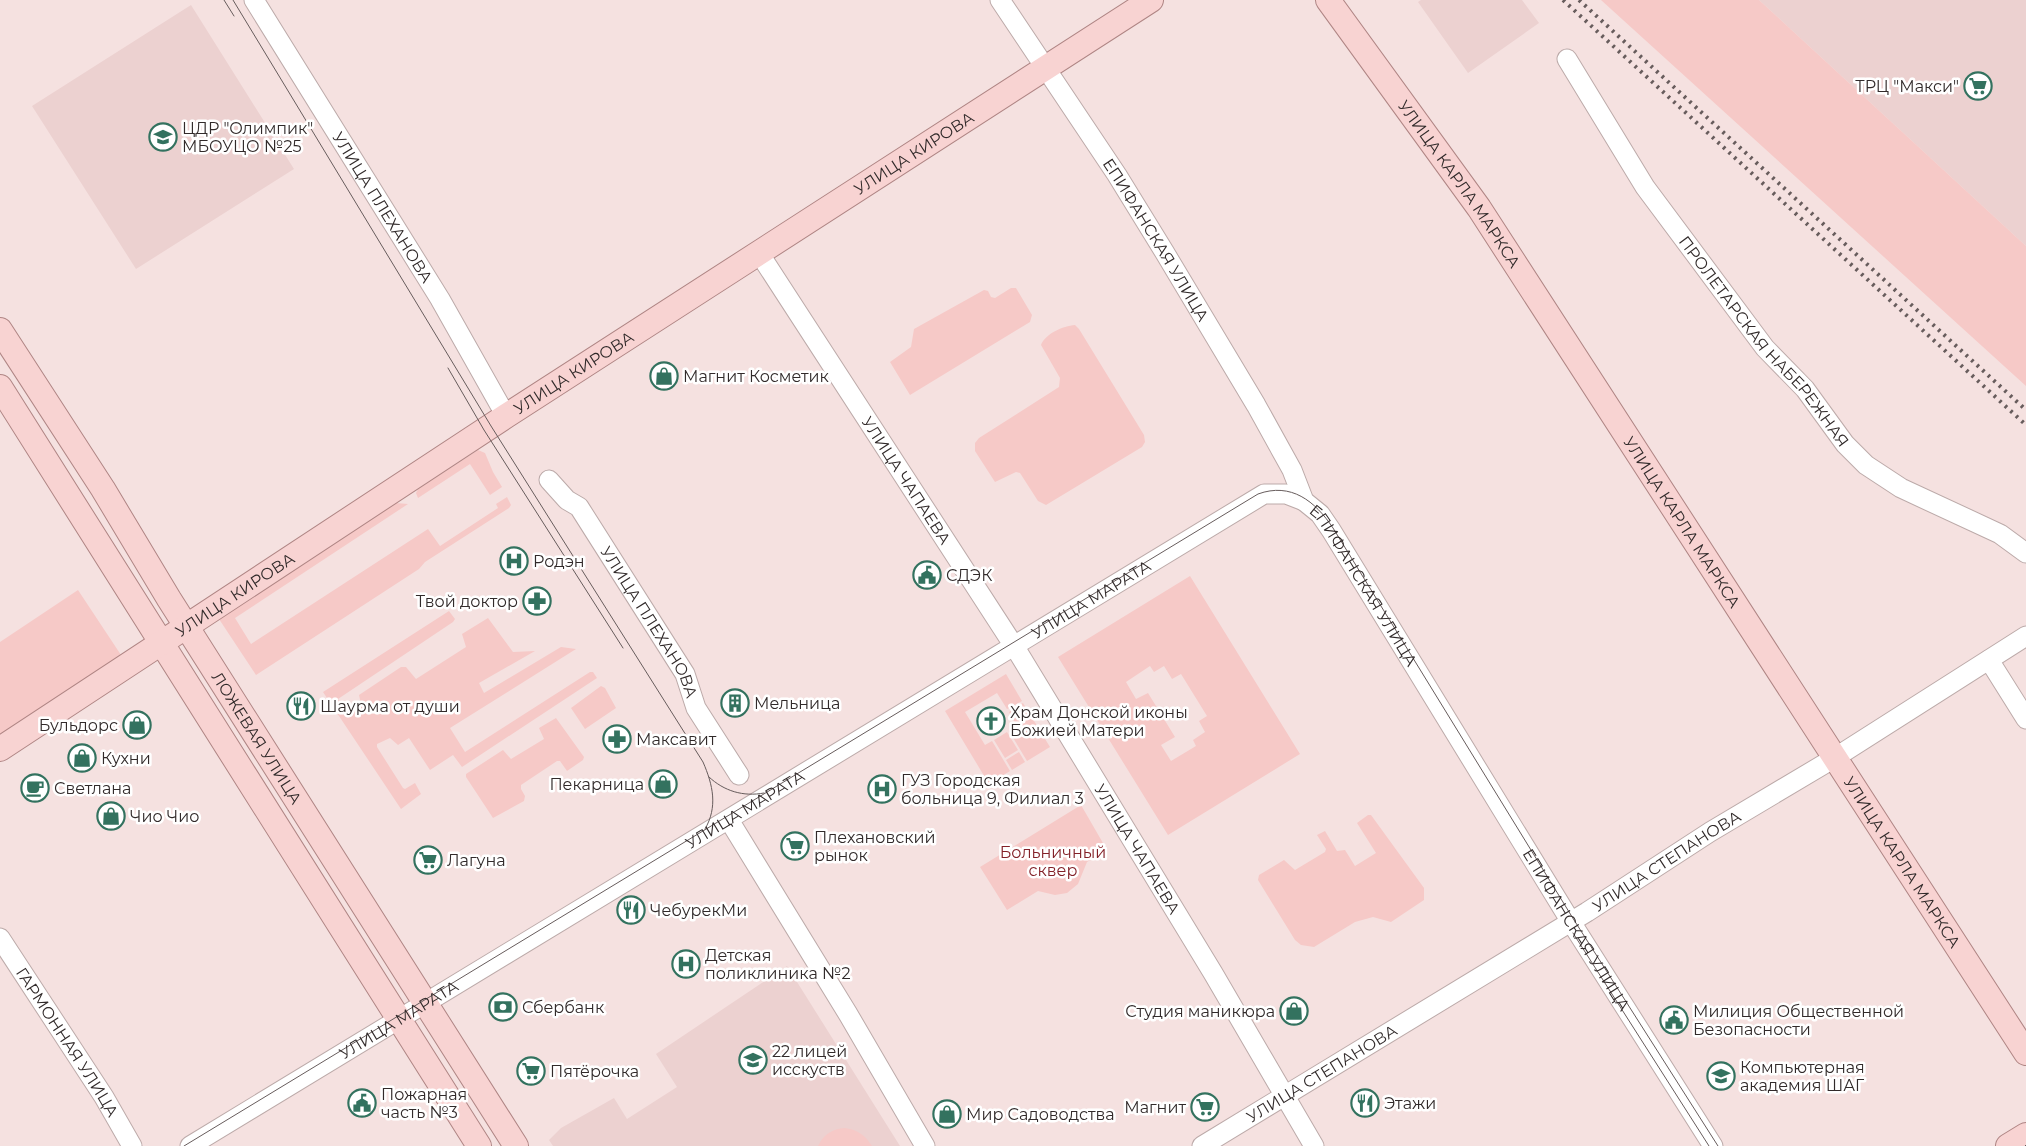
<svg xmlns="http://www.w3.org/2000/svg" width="2026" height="1146" font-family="Montserrat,sans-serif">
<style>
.built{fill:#ecd1d0}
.green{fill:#f6c9c7;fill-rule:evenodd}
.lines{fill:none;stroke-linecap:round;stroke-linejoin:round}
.minor-casing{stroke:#bcaaa9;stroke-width:21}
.major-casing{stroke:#af8584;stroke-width:26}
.minor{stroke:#fff;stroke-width:19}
.major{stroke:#f8d3d2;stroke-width:24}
.tram{stroke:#675c5c;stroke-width:1}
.rail{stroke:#675c5c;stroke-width:4;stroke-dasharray:2.5 5;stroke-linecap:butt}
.labels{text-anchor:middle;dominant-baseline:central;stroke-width:5;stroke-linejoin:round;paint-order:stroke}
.poi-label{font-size:16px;fill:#312a2a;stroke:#fff;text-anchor:start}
.street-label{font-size:16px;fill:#312a2a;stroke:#fff}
.park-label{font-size:16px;fill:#832128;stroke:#fff}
</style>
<rect width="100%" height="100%" fill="#f5e1e0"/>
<path class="built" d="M1421,0H1522L1539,23L1468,73L1418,2Z
M1759,0H2026V246Z
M191,5L294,169L136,269L32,106Z
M787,966L900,1146H553L549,1140L561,1128L614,1098L627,1119L677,1087L656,1054Z"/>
<path class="green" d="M1601,0H1759L2026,246V386Z
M1011,288H1016L1032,315L1030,322L910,395L890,362L911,347L914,329L984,290L988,291L991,297L995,298Z
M1075,325L1079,329L1144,435L1145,442L1142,447L1046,505L1038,501L1020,473L1016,472L995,482L975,451V443L979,438L1059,387L1060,378L1041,345C1045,334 1063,326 1075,325Z
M478,450L485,453L493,472L502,487L490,495L470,464L418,498L416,493L418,489Z
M507,497L511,505L509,508L425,562L419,569L256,675L219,619L396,503L408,504L235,618L251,644L428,529L440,546L498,508L496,504Z
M1190,576L1300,754L1168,835L1058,657ZM1150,666L1154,672L1164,666L1172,679L1181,674L1207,716L1199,721L1205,732L1193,740L1196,746L1171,761L1161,745L1175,737L1148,693L1136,699L1126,682Z
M78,590L121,655L0,736V642Z
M449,611L455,619L453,622L338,699L346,713L361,704L359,695L401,667H406L416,679L466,647L462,634L488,618L513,652L535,651L479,683L484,693L561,647L576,649L450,728L465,752L590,672H593L597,678L462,767L453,755L430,770L409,738L398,745L390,738L377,744V747L403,788L405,789L415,783L421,794L401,809L323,692Z
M1006,674L1022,701L1007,709L997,693L965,712L985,745L992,741L1010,771L989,784L945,711Z
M601,686L605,688L616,708L585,729L571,708Z
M1023,703L1050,747L1027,761L1009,731L1017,726L1009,712Z
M556,718L584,757L583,760L567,771L560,761H557L521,785V789L525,796L524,801L493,818L466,777V774L503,750L511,759L544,739L539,728Z
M1007,732L1018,750L1005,758L994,740Z
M1019,752L1025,762L1012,770L1006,760Z
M1081,805L1107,850L1087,862L1078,884L1067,893L1055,895L1038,891L1007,910L980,867Z
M1368,815H1371L1424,888V900L1391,922L1373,917L1355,922L1314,947L1301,945L1295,940L1258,880L1259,875L1284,860L1295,870L1325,852L1326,849L1317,835L1325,831L1337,851L1345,850L1355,866L1376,853L1357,823Z
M845,1128C858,1130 865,1135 872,1146H818C824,1134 832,1129 845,1128Z"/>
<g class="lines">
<g class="minor-casing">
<g id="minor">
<path id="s1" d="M254,0L440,299L506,416"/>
<path id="s2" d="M1000,0L1117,175L1165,253L1256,405L1292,470L1304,501L1320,514L1331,530L1571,922L1713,1146"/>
<path id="s3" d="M1567,59L1645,187L1765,348L1805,389L1845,444L1866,465L1901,488L2000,534L2026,553"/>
<path id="s4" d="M759,253L1016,649L1213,973L1314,1146"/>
<path id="s5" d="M549,480L567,500L579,507L685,674L696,708L739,775"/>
<path d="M1989,660L2026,719"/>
<path d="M729,820L848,1014L925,1146"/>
<path id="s6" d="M0,938L104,1097L132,1146"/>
<path id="s7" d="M190,1146L1264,494H1286L1304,501"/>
<path id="s8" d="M1202,1146L1587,912L1710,832L1836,757L2026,636"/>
</g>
</g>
<g class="major-casing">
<g id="major">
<path id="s9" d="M1328,0L1479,208L2026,1053"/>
<path id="s10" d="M0,330L103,489L169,599L516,1146"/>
<path d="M0,387L479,1146"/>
<path id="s11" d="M0,749L506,416L1151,0"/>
<path d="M2008,1146L2026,1135"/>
</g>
</g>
<use href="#minor" class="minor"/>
<use href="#major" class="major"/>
<path class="tram" d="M224,0L234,16
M233,0L491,426L703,762C713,785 718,807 705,829
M448,368L484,430L623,648
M709,777C724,791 743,797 764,793
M1573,933L1709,1146
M184,1146L1258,494C1291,482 1315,501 1333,528L1574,920L1718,1146
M2025,1146L2026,1145"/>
<path class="rail" d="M1563,0L2026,425
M1579,0L2026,410"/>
</g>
<defs>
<g id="supermarket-ring" transform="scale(1.4375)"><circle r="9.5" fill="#fff" stroke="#33725f" stroke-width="1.5"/><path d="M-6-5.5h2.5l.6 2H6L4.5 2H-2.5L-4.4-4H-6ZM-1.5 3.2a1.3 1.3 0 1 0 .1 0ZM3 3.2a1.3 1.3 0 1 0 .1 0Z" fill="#33725f"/></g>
<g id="school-ring" transform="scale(1.4375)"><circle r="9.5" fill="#fff" stroke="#33725f" stroke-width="1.5"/><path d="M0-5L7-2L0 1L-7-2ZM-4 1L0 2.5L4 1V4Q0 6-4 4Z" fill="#33725f"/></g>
<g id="shop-ring" transform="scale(1.4375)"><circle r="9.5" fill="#fff" stroke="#33725f" stroke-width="1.5"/><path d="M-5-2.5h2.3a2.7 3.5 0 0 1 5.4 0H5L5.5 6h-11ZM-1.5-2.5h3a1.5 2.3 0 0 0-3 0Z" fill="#33725f"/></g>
<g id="hospital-ring" transform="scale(1.4375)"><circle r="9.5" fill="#fff" stroke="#33725f" stroke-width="1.5"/><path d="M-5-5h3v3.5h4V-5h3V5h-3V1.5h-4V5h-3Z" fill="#33725f"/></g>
<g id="civic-ring" transform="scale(1.4375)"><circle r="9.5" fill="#fff" stroke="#33725f" stroke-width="1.5"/><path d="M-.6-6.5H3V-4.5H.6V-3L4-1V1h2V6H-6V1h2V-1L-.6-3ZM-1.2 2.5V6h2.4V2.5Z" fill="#33725f"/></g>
<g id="pharmacy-ring" transform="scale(1.4375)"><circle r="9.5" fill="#fff" stroke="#33725f" stroke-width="1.5"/><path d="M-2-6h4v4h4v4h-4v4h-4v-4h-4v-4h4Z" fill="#33725f"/></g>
<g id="building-ring" transform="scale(1.4375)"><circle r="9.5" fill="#fff" stroke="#33725f" stroke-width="1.5"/><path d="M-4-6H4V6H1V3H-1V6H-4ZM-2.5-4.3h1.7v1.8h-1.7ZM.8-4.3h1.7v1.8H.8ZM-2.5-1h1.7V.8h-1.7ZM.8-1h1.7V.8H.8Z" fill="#33725f"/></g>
<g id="restaurant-ring" transform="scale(1.4375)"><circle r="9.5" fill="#fff" stroke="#33725f" stroke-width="1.5"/><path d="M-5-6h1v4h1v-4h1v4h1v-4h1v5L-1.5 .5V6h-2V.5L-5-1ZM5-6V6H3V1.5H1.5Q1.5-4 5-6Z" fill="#33725f"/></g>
<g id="church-ring" transform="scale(1.4375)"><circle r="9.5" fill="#fff" stroke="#33725f" stroke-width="1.5"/><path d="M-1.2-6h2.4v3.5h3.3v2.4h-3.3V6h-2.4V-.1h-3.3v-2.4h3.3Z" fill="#33725f"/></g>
<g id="cafe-ring" transform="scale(1.4375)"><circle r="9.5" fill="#fff" stroke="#33725f" stroke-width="1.5"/><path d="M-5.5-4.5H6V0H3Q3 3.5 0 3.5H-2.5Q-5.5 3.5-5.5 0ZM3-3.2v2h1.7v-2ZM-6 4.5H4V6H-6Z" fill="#33725f"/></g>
<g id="bank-ring" transform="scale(1.4375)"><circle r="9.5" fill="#fff" stroke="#33725f" stroke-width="1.5"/><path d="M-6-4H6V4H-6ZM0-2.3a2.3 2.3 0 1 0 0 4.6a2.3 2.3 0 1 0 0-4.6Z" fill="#33725f"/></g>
</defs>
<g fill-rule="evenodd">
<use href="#supermarket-ring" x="1978" y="86"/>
<use href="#school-ring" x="163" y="137"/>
<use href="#shop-ring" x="664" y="376"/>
<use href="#hospital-ring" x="514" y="561"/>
<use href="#civic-ring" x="927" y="575"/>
<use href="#pharmacy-ring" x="537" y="601"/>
<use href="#building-ring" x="735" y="703"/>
<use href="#restaurant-ring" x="301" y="706"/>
<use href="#church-ring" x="991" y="721"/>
<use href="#shop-ring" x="137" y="725"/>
<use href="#pharmacy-ring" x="617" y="739"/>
<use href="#shop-ring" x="82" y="758"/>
<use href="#shop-ring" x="663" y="784"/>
<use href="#cafe-ring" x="35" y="788"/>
<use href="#hospital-ring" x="882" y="789"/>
<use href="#shop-ring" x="111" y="816"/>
<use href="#supermarket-ring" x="795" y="846"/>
<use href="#supermarket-ring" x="428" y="860"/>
<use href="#restaurant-ring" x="631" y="910"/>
<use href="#hospital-ring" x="686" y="964"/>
<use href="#bank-ring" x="503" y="1007"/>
<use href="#shop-ring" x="1294" y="1011"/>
<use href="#civic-ring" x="1674" y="1020"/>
<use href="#school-ring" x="753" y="1060"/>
<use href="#supermarket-ring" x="531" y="1071"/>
<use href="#school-ring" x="1721" y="1076"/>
<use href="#civic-ring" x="362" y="1103"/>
<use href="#restaurant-ring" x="1365" y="1103"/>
<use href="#supermarket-ring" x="1205" y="1107"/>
<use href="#shop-ring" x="947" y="1114"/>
</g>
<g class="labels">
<g class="poi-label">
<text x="1959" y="86" text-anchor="end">ТРЦ "Макси"</text>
<text x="182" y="128">ЦДР "Олимпик"<tspan x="182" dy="18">МБОУЦО №25</tspan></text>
<text x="683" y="376">Магнит Косметик</text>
<text x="533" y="561">Родэн</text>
<text x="946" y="575">СДЭК</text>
<text x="518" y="601" text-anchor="end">Твой доктор</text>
<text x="754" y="703">Мельница</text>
<text x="320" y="706">Шаурма от души</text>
<text x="1010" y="712">Храм Донской иконы<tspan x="1010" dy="18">Божией Матери</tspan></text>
<text x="118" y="725" text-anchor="end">Бульдорс</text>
<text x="636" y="739">Максавит</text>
<text x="101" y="758">Кухни</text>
<text x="901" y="780">ГУЗ Городская<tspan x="901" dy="18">больница 9, Филиал 3</tspan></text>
<text x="644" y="784" text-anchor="end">Пекарница</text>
<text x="54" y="788">Светлана</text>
<text x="130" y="816">Чио Чио</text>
<text x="814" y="837">Плехановский<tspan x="814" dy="18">рынок</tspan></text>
<text x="447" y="860">Лагуна</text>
<text x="650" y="910">ЧебурекМи</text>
<text x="705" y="955">Детская<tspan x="705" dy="18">поликлиника №2</tspan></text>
<text x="522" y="1007">Сбербанк</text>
<text x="1275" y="1011" text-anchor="end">Студия маникюра</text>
<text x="1693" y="1011">Милиция Общественной<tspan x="1693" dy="18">Безопасности</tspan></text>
<text x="772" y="1051">22 лицей<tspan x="772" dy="18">исскуств</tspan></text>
<text x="1740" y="1067">Компьютерная<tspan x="1740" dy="18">академия ШАГ</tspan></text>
<text x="550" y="1071">Пятёрочка</text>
<text x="381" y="1094">Пожарная<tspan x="381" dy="18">часть №3</tspan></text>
<text x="1384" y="1103">Этажи</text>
<text x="1186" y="1107" text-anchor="end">Магнит</text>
<text x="966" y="1114">Мир Садоводства</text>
</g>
<g class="street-label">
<text stroke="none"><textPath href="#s11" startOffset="1091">УЛИЦА КИРОВА</textPath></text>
<text stroke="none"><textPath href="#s9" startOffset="226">УЛИЦА КАРЛА МАРКСА</textPath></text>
<text stroke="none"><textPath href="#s1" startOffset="244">УЛИЦА ПЛЕХАНОВА</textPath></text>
<text stroke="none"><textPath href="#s2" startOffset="286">ЕПИФАНСКАЯ УЛИЦА</textPath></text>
<text stroke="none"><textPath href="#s3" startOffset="345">ПРОЛЕТАРСКАЯ НАБЕРЕЖНАЯ</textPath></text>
<text stroke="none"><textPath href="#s11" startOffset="686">УЛИЦА КИРОВА</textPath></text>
<text stroke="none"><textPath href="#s4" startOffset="271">УЛИЦА ЧАПАЕВА</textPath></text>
<text stroke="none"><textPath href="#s9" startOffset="631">УЛИЦА КАРЛА МАРКСА</textPath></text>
<text stroke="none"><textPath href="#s2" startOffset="691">ЕПИФАНСКАЯ УЛИЦА</textPath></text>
<text stroke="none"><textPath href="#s11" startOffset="281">УЛИЦА КИРОВА</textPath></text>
<text stroke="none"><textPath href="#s7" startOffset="1054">УЛИЦА МАРАТА</textPath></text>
<text stroke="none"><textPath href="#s5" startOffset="176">УЛИЦА ПЛЕХАНОВА</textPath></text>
<text stroke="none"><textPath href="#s10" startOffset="482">ЛОЖЕВАЯ УЛИЦА</textPath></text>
<text stroke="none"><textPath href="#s7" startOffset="649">УЛИЦА МАРАТА</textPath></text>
<text stroke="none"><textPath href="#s4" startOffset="706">УЛИЦА ЧАПАЕВА</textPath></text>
<text stroke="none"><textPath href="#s8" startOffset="545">УЛИЦА СТЕПАНОВА</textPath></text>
<text stroke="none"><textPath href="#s9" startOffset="1036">УЛИЦА КАРЛА МАРКСА</textPath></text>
<text stroke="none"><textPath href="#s2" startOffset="1096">ЕПИФАНСКАЯ УЛИЦА</textPath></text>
<text stroke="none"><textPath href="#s7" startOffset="244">УЛИЦА МАРАТА</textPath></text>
<text stroke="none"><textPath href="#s6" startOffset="124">ГАРМОННАЯ УЛИЦА</textPath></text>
<text stroke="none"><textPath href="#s8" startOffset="140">УЛИЦА СТЕПАНОВА</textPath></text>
</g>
<g class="park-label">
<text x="1053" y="852">Больничный<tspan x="1053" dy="18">сквер</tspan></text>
</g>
</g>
</svg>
